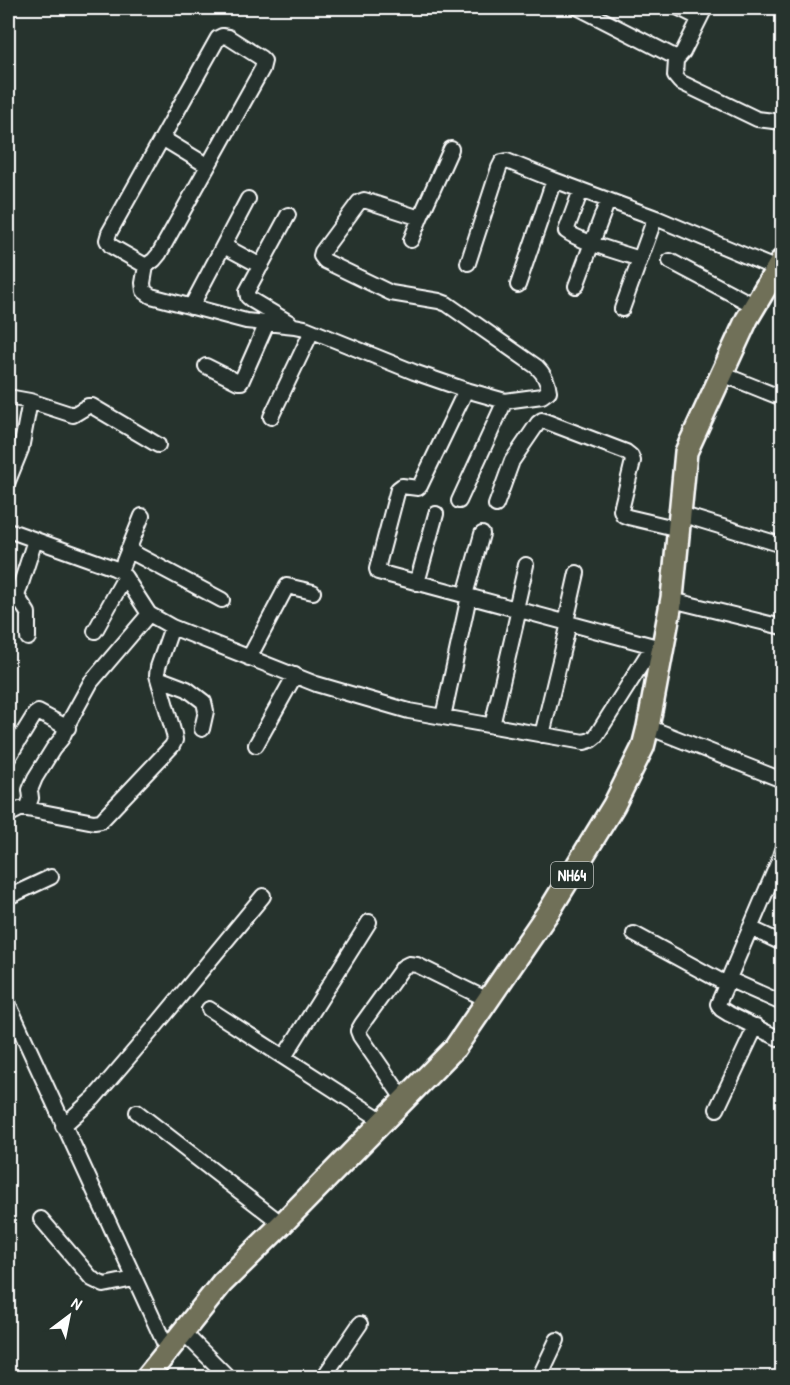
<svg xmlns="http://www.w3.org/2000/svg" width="790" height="1385" font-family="'Patrick Hand',sans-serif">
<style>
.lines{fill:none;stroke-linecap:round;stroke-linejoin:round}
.minor-casing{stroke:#fff;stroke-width:18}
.highway-casing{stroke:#fff;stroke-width:26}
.minor{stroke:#26332d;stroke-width:14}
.highway{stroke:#706f59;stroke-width:21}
.labels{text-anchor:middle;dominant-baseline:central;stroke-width:4.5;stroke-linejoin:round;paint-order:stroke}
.shield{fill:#26332d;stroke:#bec2c0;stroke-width:1.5}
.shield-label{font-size:16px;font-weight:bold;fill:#fff}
</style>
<rect width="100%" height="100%" fill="#26332d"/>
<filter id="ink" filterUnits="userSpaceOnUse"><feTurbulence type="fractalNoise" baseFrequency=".0167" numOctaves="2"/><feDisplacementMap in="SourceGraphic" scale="12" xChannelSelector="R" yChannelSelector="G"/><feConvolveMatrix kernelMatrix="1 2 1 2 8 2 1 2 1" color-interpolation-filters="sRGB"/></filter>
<g filter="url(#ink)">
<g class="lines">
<g class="minor-casing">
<path id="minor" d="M579,8L675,57L676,60L675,76L680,82L757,119L782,122
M679,8L699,18
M676,60L683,52L705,8
M162,138L208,166
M581,190L566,231C580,242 622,253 640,259
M288,215L247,291L248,297L253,301L290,323
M411,240L420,218L451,149
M224,246L261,266
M670,261L755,306
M468,263L499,168L502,162L507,161L554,180L656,218L777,269
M146,266L154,260L159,254L262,69L264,61L261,58L228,37L222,36L218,38L109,233L107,240L111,246L146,266L143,283L144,291L151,296L246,321L295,326L305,328L414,372L466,390L505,401L542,396L549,391C548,381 544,374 537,367L447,304L439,301L391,293L325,261L321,256L322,252L359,202L364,200L420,218
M518,285L554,180
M576,286L608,200
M191,307L248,199
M622,309L655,218
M206,366L238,382H241L267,323
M722,374L782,398
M466,390L420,486L418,488L402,486L398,489L377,569L378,572L661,648
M8,397L30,401L73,415L88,406H92L158,445
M271,417L312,331
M8,481L21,449L30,401
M459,501L505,401
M496,505L512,461L538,423L542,420L626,452L631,456L633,461L621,510L623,515L628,517L679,529
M680,514L782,545
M8,530L114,568L120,571L125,577L149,614L172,627L316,684L409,711L584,742L591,740L596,736L653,646
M128,550L222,600
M120,571L142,516
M417,583L436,514
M465,595L482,534
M672,600L782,627
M516,609L526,565
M566,622L577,573
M95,631L125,577
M28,638V613L17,596L35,540
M249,658L287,586L313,592
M158,678L187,689L204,702L206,711L202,729
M443,717L469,596
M492,726L519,609
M648,727L782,780
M542,735L569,623
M256,745L295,675
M8,758L35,714L38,712L68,728
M27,809L94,822L101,821L172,746L175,740L174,734L157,675L158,667L172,627
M8,815L20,809H27L31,798L30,790L35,778L53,749L62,738L69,722L91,682L149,614
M782,850L778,863L718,1004L721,1009L729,1014L782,1040
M8,897L51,877
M750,928L782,943
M634,934L726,984
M728,979L782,1003
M8,1003L168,1351
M209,1009L383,1121
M284,1057L369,922
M404,1100L360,1036L358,1031L362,1024L403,967L409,964L417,965L488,1000
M717,1109L756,1026
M137,1112L282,1224
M63,1126L94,1098L154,1028L263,896
M41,1219L92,1279L104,1285L134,1279
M183,1332L229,1378
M323,1378L360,1324
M539,1378L557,1340"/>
</g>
<g class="highway-casing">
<path id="highway" d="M146,1378L222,1283L282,1224L455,1048L551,908L614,805L643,747L648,727L672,598L686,452L747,319L782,260"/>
</g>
<use href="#minor" class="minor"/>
<use href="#highway" class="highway"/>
</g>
</g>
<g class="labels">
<rect class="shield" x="551" y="862" width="42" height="26" rx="4.5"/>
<g class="shield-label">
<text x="572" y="875">NH64</text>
</g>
</g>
<rect width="790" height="1385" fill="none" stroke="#26332d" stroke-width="30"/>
<rect x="15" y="15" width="760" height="1355" fill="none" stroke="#fff" stroke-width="2" filter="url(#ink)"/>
<g transform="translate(69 1316) rotate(32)" stroke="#26332d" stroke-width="4.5" paint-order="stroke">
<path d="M0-4.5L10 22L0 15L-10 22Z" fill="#ffffff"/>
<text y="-9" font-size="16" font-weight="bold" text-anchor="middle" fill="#ffffff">N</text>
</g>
</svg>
